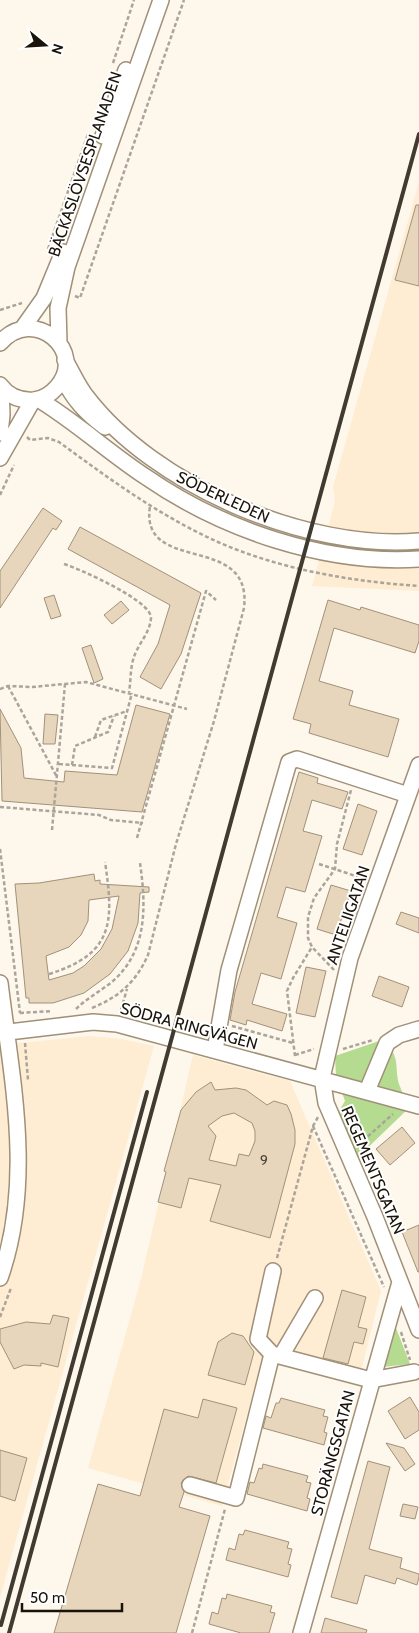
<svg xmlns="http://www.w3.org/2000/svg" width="419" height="1633" font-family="Cabin,sans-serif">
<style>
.built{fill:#feedd2}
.green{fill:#b4db90}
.building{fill:#e7d6bc;stroke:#a19179;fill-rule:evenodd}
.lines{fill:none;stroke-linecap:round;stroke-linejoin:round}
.minor-casing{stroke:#a09077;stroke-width:18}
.path{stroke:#aba49a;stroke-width:2.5;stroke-dasharray:4 2.5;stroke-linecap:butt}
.minor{stroke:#fff;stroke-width:15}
.rail{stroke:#403a30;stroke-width:4}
.labels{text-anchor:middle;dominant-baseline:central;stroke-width:4;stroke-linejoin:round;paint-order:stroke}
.number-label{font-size:14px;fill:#4c4436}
.street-label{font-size:16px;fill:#19130a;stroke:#fff}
</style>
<rect width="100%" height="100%" fill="#fef7ec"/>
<path class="built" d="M419,182V591L312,586L335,502L333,487Z
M89,1036L122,1039L154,1046L0,1597V1045Z
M193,1055L290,1081L381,1291L358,1383L263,1356L222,1506L88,1468L141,1279Z"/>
<path class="green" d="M382,1040C404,1058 392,1069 401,1089C403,1095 408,1101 411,1106L358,1157L337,1114L345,1101L336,1076L335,1056Z
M396,1328L410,1364L383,1367Z"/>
<path class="building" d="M416,205H419V286L395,280Z
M43,508L62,521L56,530L53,528L0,608V571Z
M80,527L201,593L181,654L161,689L140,677L158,644L170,605L68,549Z
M54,595L61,616L51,619L44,598Z
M328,600L360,610L361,607L419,625V641L415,653L334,628L319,681L353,691L349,705L399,719L388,757L309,733L311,724L293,719Z
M121,601L129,610L112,624L104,615Z
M91,645L103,679L94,683L82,648Z
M136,705L170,714L142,812L2,801L0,709L21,748L24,778L64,782L65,771L117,775Z
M45,714L58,715L55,744H43Z
M299,772L318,778L317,783L348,792L342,809L312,800L303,831L322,836L305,892L286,887L277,917L297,923L281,979L261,973L252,1004L287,1014L282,1031L247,1020L246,1025L230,1020L235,992Z
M358,804L377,811L362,855L343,849Z
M94,874L95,881L100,880V884L149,887V892L140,893L138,923L128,951L110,974L84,993L53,1003H29V998H26L15,884L39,883ZM119,896L112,929L101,949L84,966L73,973L49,980L46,956L69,947L81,935L88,921L89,900Z
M331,885L351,891L336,935L317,929Z
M401,912L419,918V933L396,924Z
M306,967L326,971L315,1017L296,1013Z
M379,976L409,987L402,1007L372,996Z
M211,1082L215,1090L236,1088L246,1090L267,1105L274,1101L287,1105L291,1114L295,1130V1144L270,1238L210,1221L221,1185L189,1178L181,1208L158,1202L166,1172L164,1171L181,1110L196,1092ZM234,1113L252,1123L255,1131V1141L249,1156L239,1154L236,1166L209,1160L216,1136L208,1126L222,1116Z
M402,1127L415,1143L390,1165L376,1149Z
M419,1225V1272H418L402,1232Z
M342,1290L366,1297L358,1327L367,1329L363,1344L354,1342L348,1364L323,1358Z
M53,1315L69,1318L58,1367L41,1363V1366L24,1365L14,1369L0,1342V1329L26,1322L50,1324Z
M232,1333L243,1336L254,1352L245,1385L208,1375L218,1342Z
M410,1397L419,1412V1430L405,1439L388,1411Z
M281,1398L325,1410L323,1416L328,1417L324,1432L327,1433L324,1445L263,1428L266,1416L271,1418L276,1403H279Z
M203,1399L237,1408L216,1483L188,1476L181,1483L184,1492L179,1507L210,1516L176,1633H54L98,1484L140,1496L164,1409L198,1418Z
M386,1443L404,1448L415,1464L405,1471Z
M0,1450L27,1458L15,1501L0,1496Z
M368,1461L390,1467L369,1549L402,1558L400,1568L419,1574V1577L417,1585L397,1578L395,1584L365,1575L357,1604L331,1597Z
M263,1464L308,1476L306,1482L311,1483L307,1498L310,1499L307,1511L247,1494L250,1482L254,1483L259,1468L262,1469Z
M403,1504L418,1507L415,1519L400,1516Z
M245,1530L289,1542L287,1548L292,1549L288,1564L291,1565L288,1577L226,1560L229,1548L235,1550L239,1534L243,1535Z
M227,1594L272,1606L270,1612L275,1613L269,1633H241L209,1624L212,1612L218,1614L222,1598L226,1599Z
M325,1618L367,1630L366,1633H321Z"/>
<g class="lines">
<g class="minor-casing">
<path id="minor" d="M103,136L126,70
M22,329L44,298L63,252
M0,343C34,304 88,352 57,387C51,394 43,399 34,400C20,401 8,396 0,385
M59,343L58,308L67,267L161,0
M65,360C72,372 78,386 86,396C154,486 308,551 419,541
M63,378C73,399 86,413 105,427
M38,399C76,422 108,452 146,477C223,530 325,565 419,559
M0,433L2,415L1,387
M0,458L33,400
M419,765L350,958L322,1078L326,1103L375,1217L419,1330
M0,983C12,1081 34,1181 0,1278
M0,1033L93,1022L117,1024L419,1106
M215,1050L229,970L289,762L297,759L408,795
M367,1091L387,1043L399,1035L419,1029
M273,1271L258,1339L272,1354L371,1380L414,1372
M281,1356L315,1298
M190,1485L236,1498L272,1354
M301,1633L400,1282"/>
</g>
<path class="path" d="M113,63L134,0
M48,249L88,134
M75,296L80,298L184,0
M0,310L22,303
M27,437L30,440L48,438L59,442C104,475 149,508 199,533C266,567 344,581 419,586
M0,495L14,465
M64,564C80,569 152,601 151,618C150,633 138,644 134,657C130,668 131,681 129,692
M8,686L57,777
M0,689L8,686L32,687L86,682L187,709
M95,737L101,720L127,711
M59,764L112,768L132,693
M72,765L75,746L108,732L114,716
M0,807L99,815L111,820L143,823
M52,830L65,684
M137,838L206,591L216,600
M0,849L20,1013
M319,864L365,879
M334,970L312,947L308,938V917L314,898L335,869L337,844L351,790
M49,974C114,954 114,922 105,862
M92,1008C119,997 136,982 148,955L176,844L214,721L244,608C253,531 139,576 150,506
M76,1009C87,998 101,991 113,981C148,950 146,905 140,863
M121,1010L127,989
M20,1013L52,1011
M232,1026L293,1043
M25,1043L28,1080
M343,1049L373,1040
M295,1055L314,1049
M295,1056L287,991L293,978L312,947
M313,1126L384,1287
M358,1145L393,1114
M277,1258L313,1126L318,1117
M0,1317L11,1288
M401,1332L410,1360
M192,1633L225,1509"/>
<use href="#minor" class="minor"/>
<path class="rail" d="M1,1625L147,1092
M9,1633L419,134"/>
</g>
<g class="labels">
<g class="number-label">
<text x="264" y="1160">9</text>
</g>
<g class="street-label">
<text transform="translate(85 164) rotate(-71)">BÄCKASLÖVSESPLANADEN</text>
<text transform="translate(223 497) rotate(25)">SÖDERLEDEN</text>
<text transform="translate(348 915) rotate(-71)">ANTELIIGATAN</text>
<text transform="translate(189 1026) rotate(15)">SÖDRA RINGVÄGEN</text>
<text transform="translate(373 1170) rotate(67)">REGEMENTSGATAN</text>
<text transform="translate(333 1453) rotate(-75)">STORÄNGSGATAN</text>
</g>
</g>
<g transform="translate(45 45) rotate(108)" stroke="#ffffff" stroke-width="4" paint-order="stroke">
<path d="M0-4L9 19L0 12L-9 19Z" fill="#19130a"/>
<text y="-8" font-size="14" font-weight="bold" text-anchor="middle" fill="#19130a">N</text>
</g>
<path d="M22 1603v8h100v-8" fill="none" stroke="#19130a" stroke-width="2.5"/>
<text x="30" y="1603" font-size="15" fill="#19130a" stroke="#ffffff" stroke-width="4" paint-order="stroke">50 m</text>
</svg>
